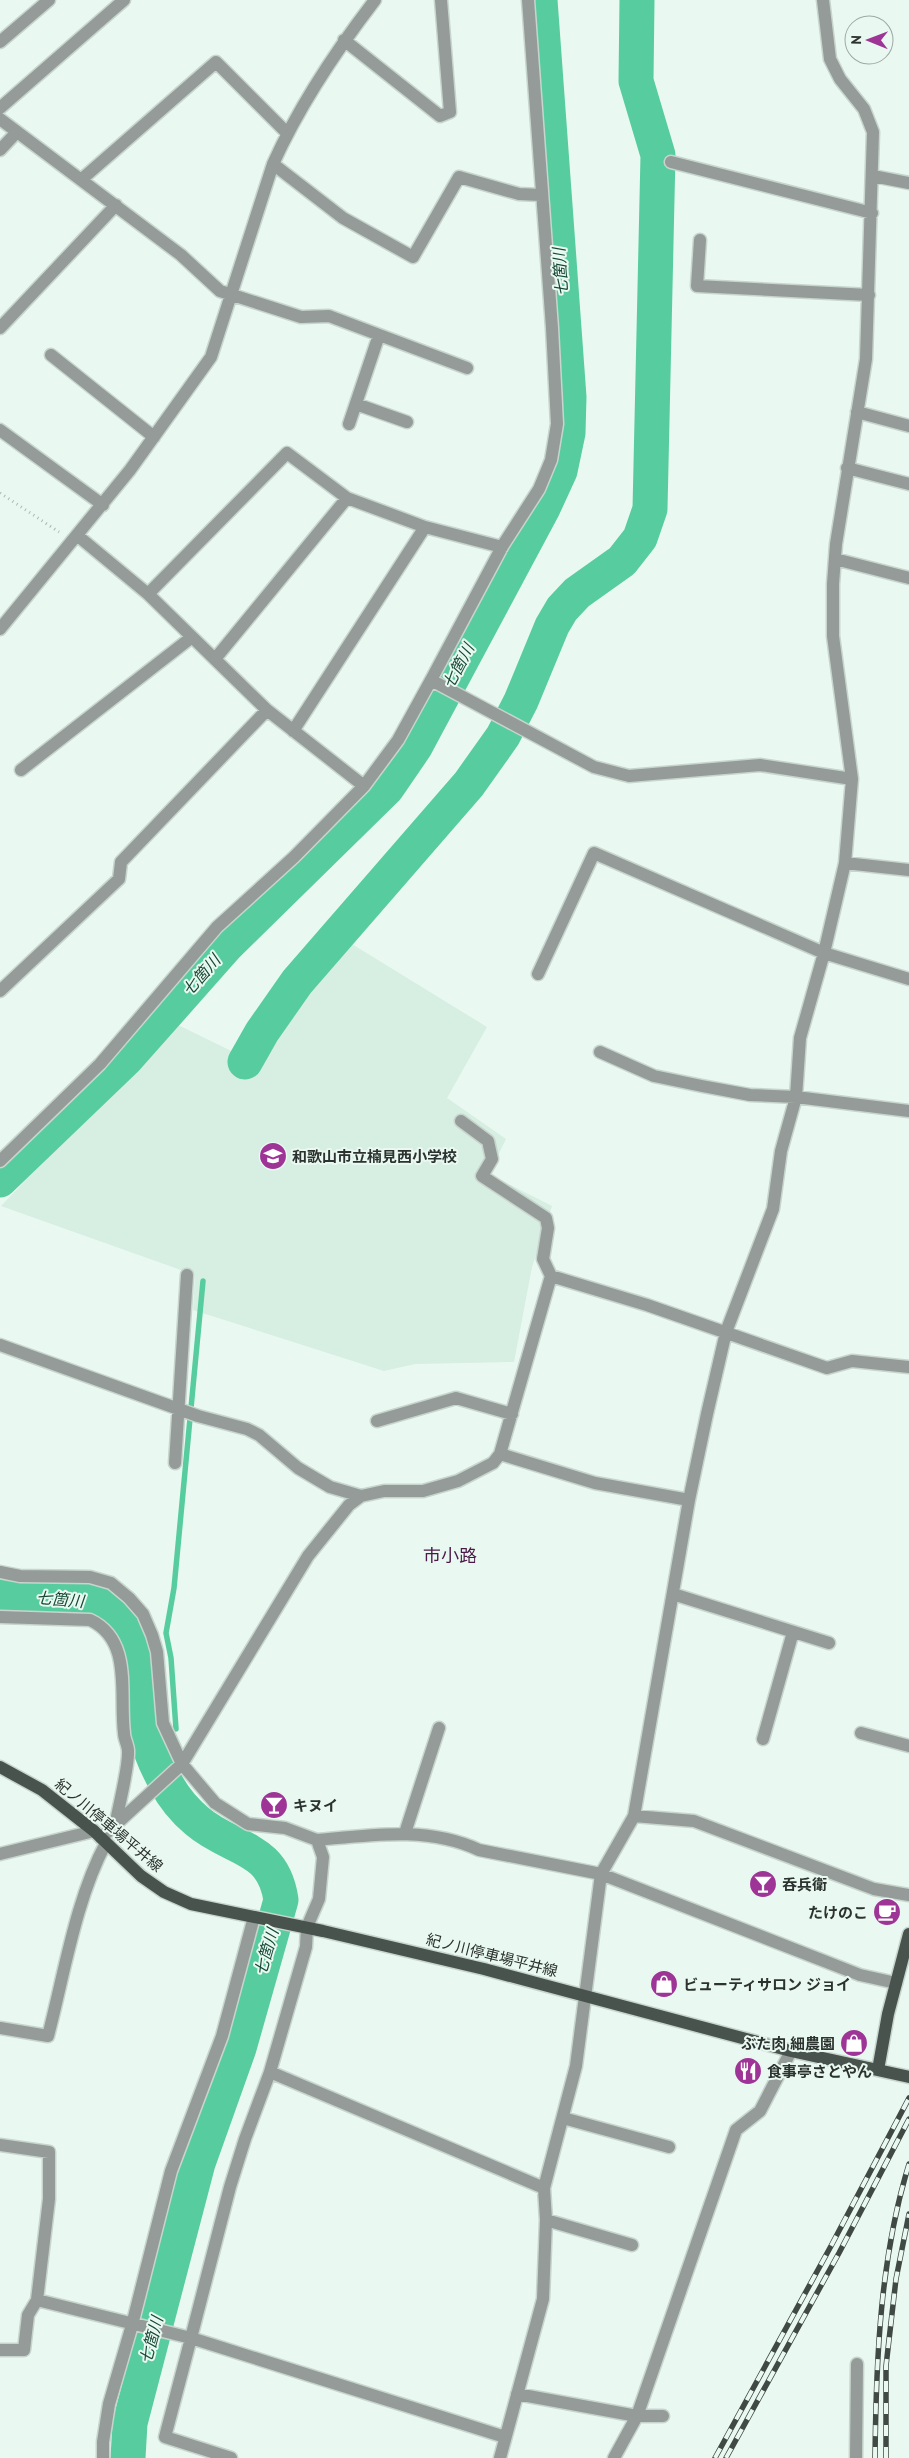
<svg xmlns="http://www.w3.org/2000/svg" width="909" height="2458" font-family="'PT Sans','Noto Sans JP',sans-serif">
<style>
.built{fill:#d7eee2}
.lines{fill:none;stroke-linecap:round;stroke-linejoin:round}
.stream{stroke:#57cd9f;stroke-width:5.5}
.river{stroke:#57cd9f;stroke-width:35}
.minor-casing{stroke:#c7d5ce;stroke-width:15}
.major-casing{stroke:#c7d5ce;stroke-width:15}
.path{stroke:#acb8b2;stroke-width:3;stroke-dasharray:1 4;stroke-linecap:butt}
.minor{stroke:#959b98;stroke-width:12}
.major{stroke:#48534e;stroke-width:12}
.rail-casing{stroke:#414945;stroke-width:5.5}
.rail{stroke:#e9f9f1;stroke-width:4;stroke-dasharray:11;stroke-linecap:butt}
.labels{text-anchor:middle;dominant-baseline:central;stroke-width:4;stroke-linejoin:round;paint-order:stroke}
.poi-label{font-size:15px;font-weight:bold;fill:#2c322f;stroke:#e9f9f1;text-anchor:start}
.street-label{font-size:15px;fill:#2c322f;stroke:#e9f9f1}
.water-label{font-size:16px;font-style:italic;fill:#174835;stroke:#e9f9f1}
.quarter-label{font-size:18px;fill:#4b1847;stroke:#e9f9f1}
</style>
<rect width="100%" height="100%" fill="#e9f9f1"/>
<path class="built" d="M347,941L487,1027L447,1098L506,1139L489,1174L552,1206L532,1267L514,1362L415,1364L384,1371L193,1310L195,1275L1,1206L176,1024L258,1064Z"/>
<g class="lines">
<path class="stream" d="M176,1729L171,1658L166,1633L174,1588L203,1281
M155,1763L166,1751"/>
<path class="river" d="M245,1062L262,1032L297,982L469,784L503,736L521,701L552,626L562,609L577,593L622,561L640,538L650,509L658,155L636,81L637,0
M0,1180L126,1059L227,945L387,788L415,747L543,508L560,471L568,433L569,397L540,0
M0,1595C32,1602 85,1590 112,1610C152,1639 137,1692 146,1734C150,1752 157,1767 166,1783C174,1798 184,1810 197,1821C232,1851 273,1845 281,1900L239,2048L198,2163L130,2423L128,2458"/>
<g class="minor-casing">
<path id="minor" d="M344,40L440,116L450,112L441,0
M0,42L49,0
M0,108L124,0
M0,119L181,255L220,291L301,317L329,316L467,368
M0,150L17,132
M671,162L872,213
M273,164L343,218L413,257L459,177L519,194L541,195
M873,176L909,183
M82,179L216,62L287,133
M700,240L697,286L869,295
M0,328L116,205
M51,355L154,437
M356,404L407,422
M857,412L909,426
M349,424L379,335
M0,430L103,505
M847,468L909,484
M78,536L148,594L267,710L364,786
M835,559L909,578
M148,594L287,453L347,498L425,527L502,547
M0,629L130,470L211,357L273,164C300,104 335,52 375,0
M215,659L347,498
M431,680L503,545L539,489L551,460L557,424L552,328L528,0
M293,731L425,527
M21,770L192,637
M845,863L909,870
M538,974L594,853L824,953L909,979
M0,991L119,879L121,862L267,710
M600,1052L654,1076L702,1086L750,1095L796,1097L909,1111
M461,1121L488,1141L492,1159L482,1176L546,1218L548,1228L543,1259L551,1276
M0,1161L100,1064L217,927L294,857L364,786L398,740L431,680L594,767L629,776L760,765L852,779
M0,1345L198,1416L247,1429L259,1435L298,1468L330,1487L361,1496
M377,1421L456,1398L512,1414
M500,1454L595,1483L689,1500
M175,1463L187,1275
M0,1572L20,1576L90,1577L111,1583L129,1598L143,1614L152,1635L157,1652L163,1723L182,1764L215,1803L248,1824L285,1828L317,1840L323,1857L319,1899L307,1927L306,1947L270,2072L544,2188
M673,1594L829,1643
M0,1617L90,1620C133,1640 119,1694 124,1733C124,1739 128,1745 128,1751C129,1768 118,1808 115,1827
M861,1733L909,1746
M763,1739L793,1632
M634,1816L694,1821L874,1889L909,1895
M405,1833L439,1728
M101,1838L182,1764L308,1556L349,1505L361,1496L384,1491H423L458,1481L493,1463L500,1454L551,1276L647,1305L827,1368L852,1361L909,1367
M317,1840C371,1835 428,1826 479,1850L601,1874L860,1975L896,1983
M0,1854L94,1831
M0,2028L48,2036C64,1975 76,1898 106,1843
M270,2072L245,2139L230,2187L191,2338L505,2437
M563,2118L669,2147
M0,2145L49,2152V2199L37,2300
M546,2220L632,2245
M0,2350H24L28,2315L37,2300L191,2338L165,2437L231,2458
M517,2394L637,2416H663
M103,2458V2442L109,2404L132,2325L171,2171L222,2036L254,1917
M500,2458L543,2299L546,2220L544,2188L576,2066L601,1874L634,1816L689,1500L707,1414L726,1332L773,1209L781,1151L796,1097L800,1038L824,953L845,863L852,779L833,636V584L836,544L866,359L873,132L864,109L840,79L830,59L823,0
M614,2458L637,2416L736,2130L760,2111L791,2051
M856,2458L857,2364"/>
</g>
<g class="major-casing">
<path id="major" d="M0,1767L42,1790L94,1831L141,1876L164,1892L191,1904L323,1931L484,1969L791,2051L909,2077
M878,2070L888,2014L909,1934"/>
</g>
<path class="path" d="M0,493L59,532"/>
<use href="#minor" class="minor"/>
<use href="#major" class="major"/>
<g class="rail-casing">
<path id="rail" d="M715,2458L831,2246L909,2098
M726,2458L839,2253L909,2119
M875,2458C876,2360 880,2258 909,2164
M886,2458V2366L896,2279L909,2214"/>
</g>
<use href="#rail" class="rail"/>
</g>
<defs>
<g id="school-disc" transform="scale(1.4375)"><circle r="9.5" fill="#9d3496" stroke="#e9f9f1"/><path d="M0-5L7-2L0 1L-7-2ZM-4 1L0 2.5L4 1V4Q0 6-4 4Z" fill="#fff"/></g>
<g id="bar-disc" transform="scale(1.4375)"><circle r="9.5" fill="#9d3496" stroke="#e9f9f1"/><path d="M-6-5H6L.8 .8V4.5H3.5V6h-7V4.5H-.8V.8Z" fill="#fff"/></g>
<g id="cafe-disc" transform="scale(1.4375)"><circle r="9.5" fill="#9d3496" stroke="#e9f9f1"/><path d="M-5.5-4.5H6V0H3Q3 3.5 0 3.5H-2.5Q-5.5 3.5-5.5 0ZM3-3.2v2h1.7v-2ZM-6 4.5H4V6H-6Z" fill="#fff"/></g>
<g id="shop-disc" transform="scale(1.4375)"><circle r="9.5" fill="#9d3496" stroke="#e9f9f1"/><path d="M-5-2.5h2.3a2.7 3.5 0 0 1 5.4 0H5L5.5 6h-11ZM-1.5-2.5h3a1.5 2.3 0 0 0-3 0Z" fill="#fff"/></g>
<g id="restaurant-disc" transform="scale(1.4375)"><circle r="9.5" fill="#9d3496" stroke="#e9f9f1"/><path d="M-5-6h1v4h1v-4h1v4h1v-4h1v5L-1.5 .5V6h-2V.5L-5-1ZM5-6V6H3V1.5H1.5Q1.5-4 5-6Z" fill="#fff"/></g>
</defs>
<g fill-rule="evenodd">
<use href="#school-disc" x="273" y="1156"/>
<use href="#bar-disc" x="274" y="1805"/>
<use href="#bar-disc" x="763" y="1884"/>
<use href="#cafe-disc" x="887" y="1912"/>
<use href="#shop-disc" x="664" y="1984"/>
<use href="#shop-disc" x="854" y="2043"/>
<use href="#restaurant-disc" x="748" y="2071"/>
</g>
<g class="labels">
<g class="poi-label">
<text x="292" y="1156">和歌山市立楠見西小学校</text>
<text x="293" y="1805">キヌイ</text>
<text x="782" y="1884">呑兵衛</text>
<text x="868" y="1912" text-anchor="end">たけのこ</text>
<text x="683" y="1984">ビューティサロン ジョイ</text>
<text x="835" y="2043" text-anchor="end">ぶた肉 細農園</text>
<text x="767" y="2071">食事亭さとやん</text>
</g>
<g class="street-label">
<text transform="translate(109 1825) rotate(40)">紀ノ川停車場平井線</text>
<text transform="translate(492 1955) rotate(14)">紀ノ川停車場平井線</text>
</g>
<g class="water-label">
<text transform="translate(560 272) rotate(-94)">七箇川</text>
<text transform="translate(458 666) rotate(-62)">七箇川</text>
<text transform="translate(201 975) rotate(-49)">七箇川</text>
<text transform="translate(60 1599) rotate(5)">七箇川</text>
<text transform="translate(266 1952) rotate(-74)">七箇川</text>
<text transform="translate(151 2340) rotate(-75)">七箇川</text>
</g>
<g class="quarter-label">
<text x="450" y="1555">市小路</text>
</g>
</g>
<g transform="translate(869 40) rotate(271)"><circle r="24" fill="#e9f9f1" stroke="#9da9a3"/>
<path d="M0-4L9 19L0 12L-9 19Z" fill="#9d3496"/>
<text y="-8" font-size="14" font-weight="bold" text-anchor="middle" fill="#2c322f">N</text>
</g>
</svg>
